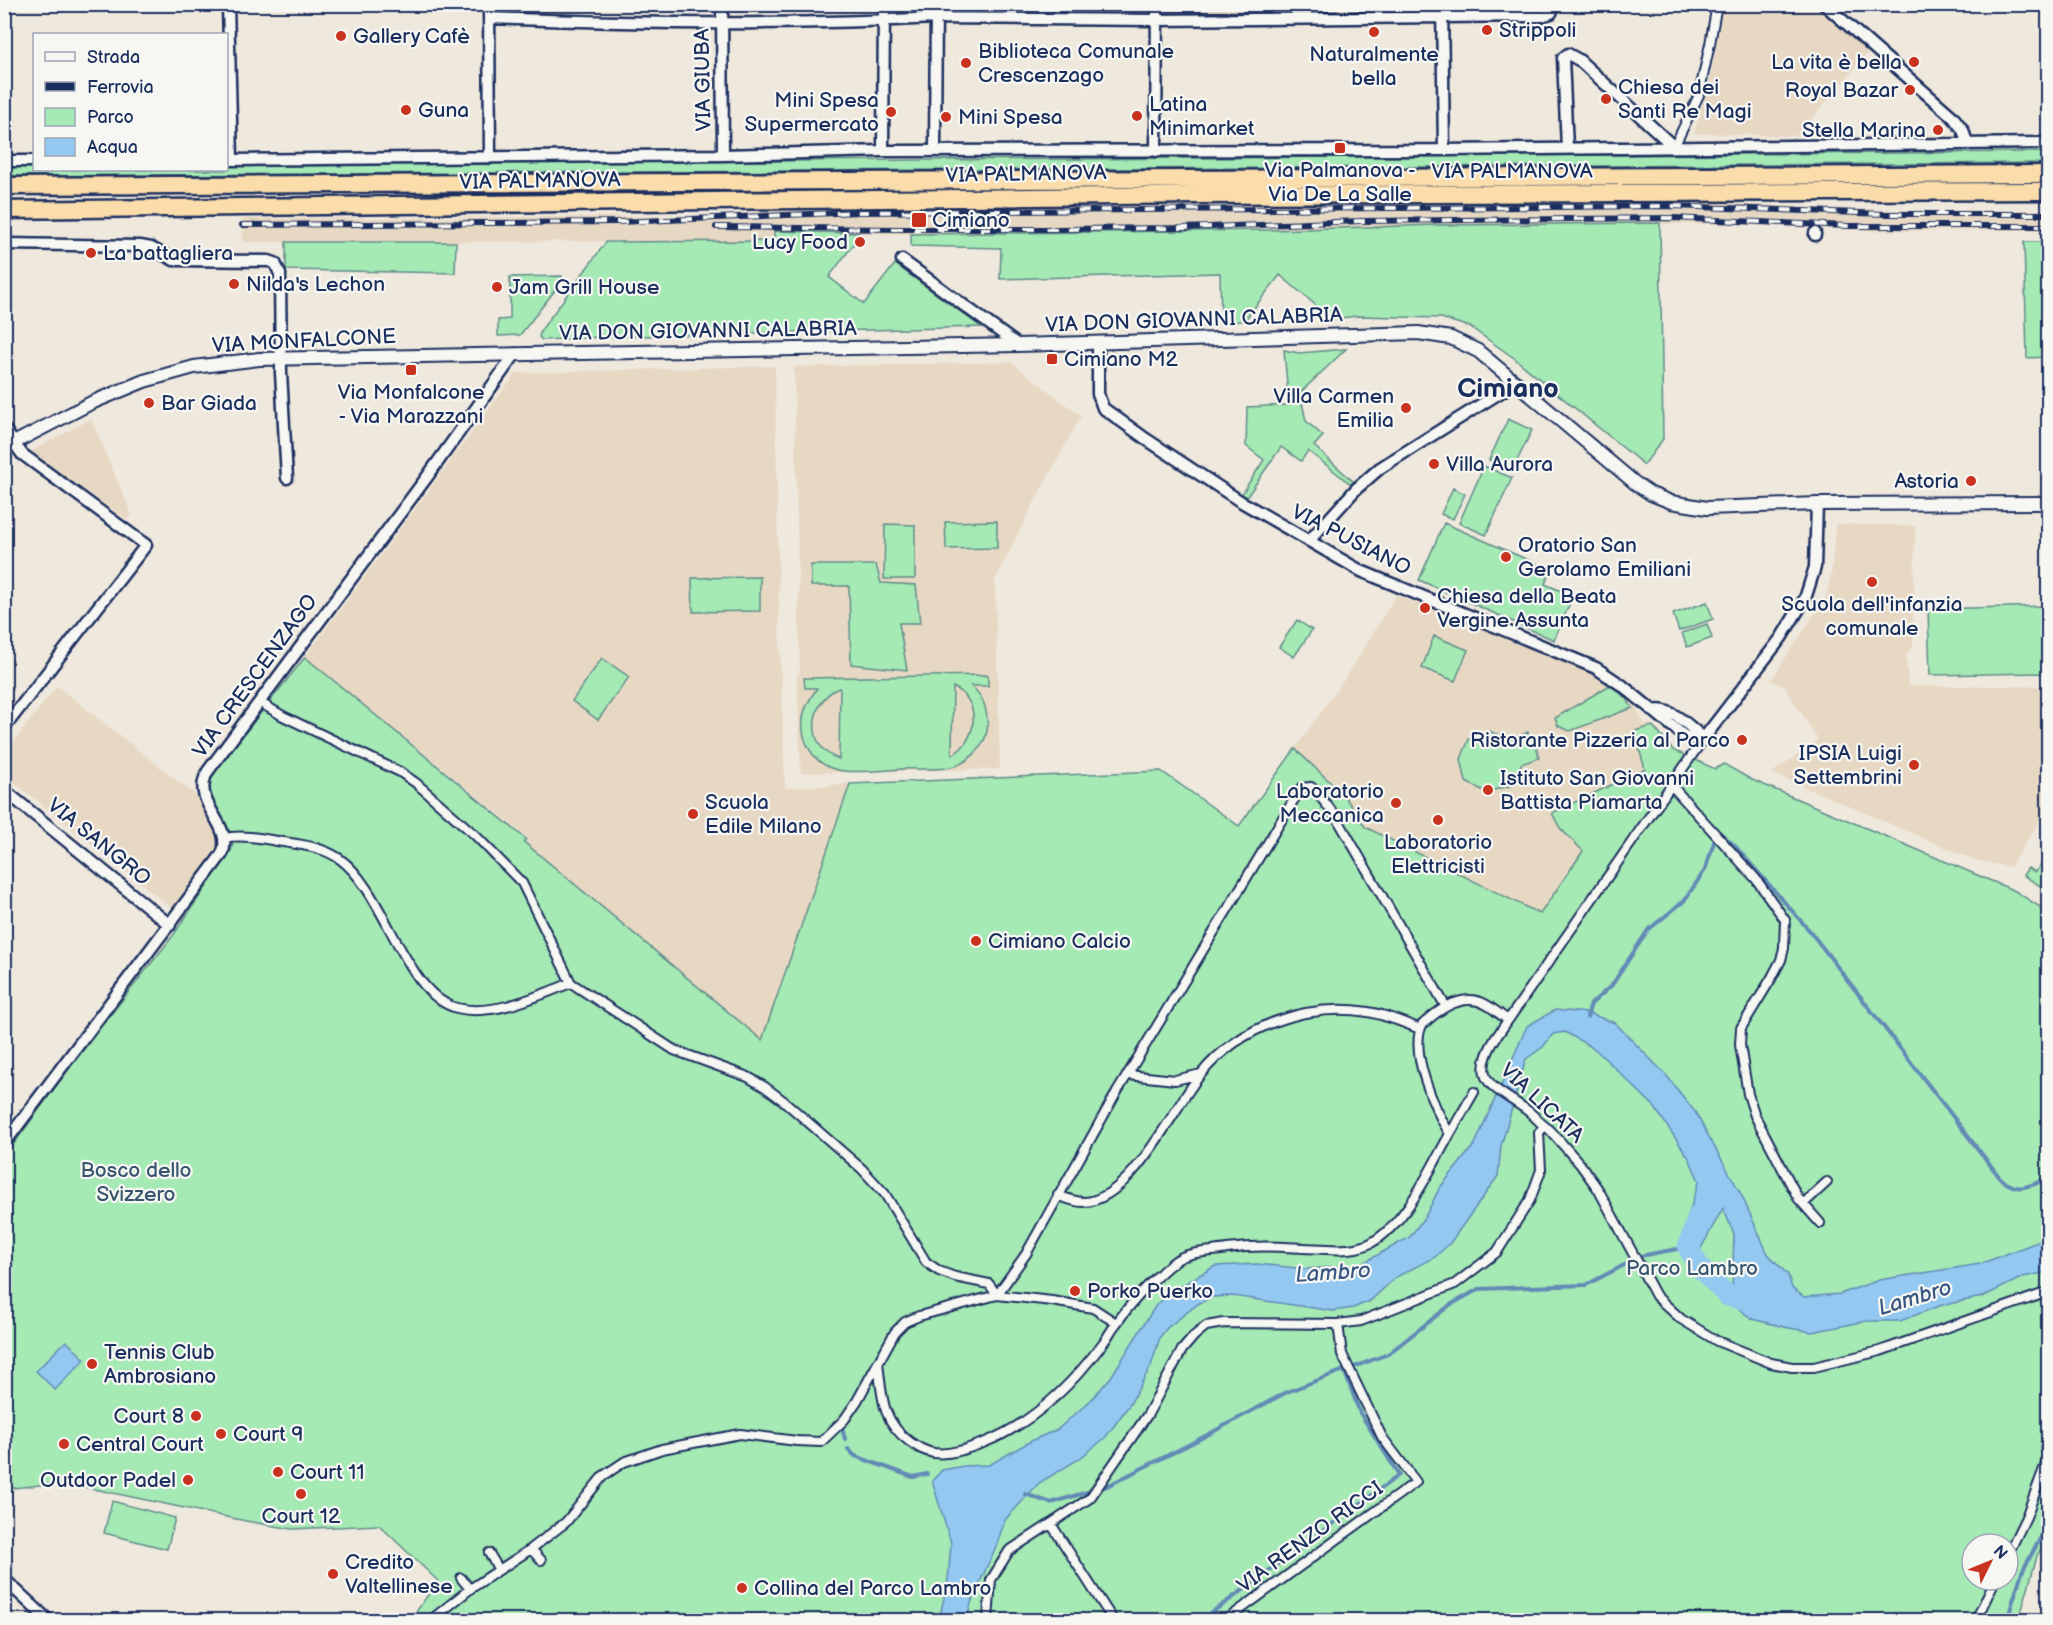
<svg xmlns="http://www.w3.org/2000/svg" width="2053" height="1625" font-family="'Balsamiq Sans',sans-serif">
<style>
.built{fill:#e7d8c3}
.green{fill:#a5e9b4;stroke:#608c89;stroke-width:1.5;fill-rule:evenodd}
.water{fill:#93c8f0;stroke:#638bb6;stroke-width:1.5}
.lines{fill:none;stroke-linecap:round;stroke-linejoin:round}
.stream{stroke:#638bb6;stroke-width:4}
.river{stroke:#93c8f0;stroke-width:21}
.pedestrian-casing{stroke:#1b2f5e;stroke-width:12}
.minor-casing{stroke:#1b2f5e;stroke-width:15}
.tertiary-casing{stroke:#1b2f5e;stroke-width:16}
.trunk-casing{stroke:#1b2f5e;stroke-width:21}
.pedestrian{stroke:#f6f6f2;stroke-width:8}
.minor{stroke:#f6f6f2;stroke-width:10}
.tertiary{stroke:#f6f6f2;stroke-width:12}
.trunk{stroke:#fbddab;stroke-width:16}
.rail-casing{stroke:#1b2f5e;stroke-width:6}
.rail{stroke:#f6f6f2;stroke-width:4;stroke-dasharray:11;stroke-linecap:butt}
.poi-dot{fill:#c8321e;stroke:#f6f6f2;stroke-width:2}
.labels{text-anchor:middle;dominant-baseline:central;stroke-width:4.5;stroke-linejoin:round;paint-order:stroke}
.poi-label{font-size:21px;fill:#1b2f5e;stroke:#f6f6f2;text-anchor:start}
.street-label{font-size:21px;fill:#1b2f5e;stroke:#f6f6f2}
.park-label{font-size:21px;fill:#37546f;stroke:#f6f6f2}
.water-label{font-size:22px;font-style:italic;fill:#395582;stroke:#f6f6f2}
.district-label{font-size:27px;font-weight:bold;fill:#1b2f5e;stroke:#f6f6f2}
</style>
<rect width="100%" height="100%" fill="#efe8dd"/>
<filter id="ink" filterUnits="userSpaceOnUse"><feTurbulence type="fractalNoise" baseFrequency=".0167" numOctaves="2"/><feDisplacementMap in="SourceGraphic" scale="12" xChannelSelector="R" yChannelSelector="G"/><feConvolveMatrix kernelMatrix="1 2 1 2 8 2 1 2 1" color-interpolation-filters="sRGB"/></filter>
<g filter="url(#ink)">
<path class="built" d="M1170,5L1424,4V9L1170,12Z
M1724,5H1815L1869,52L1797,136L1694,133L1711,74Z
M1689,201L1814,208L1925,211L2048,210V230L1877,231L1734,224H1561L1083,233L911,234L775,231L774,241L243,242L242,219L694,216L810,209Z
M1011,362L1081,416L1029,512L995,580L1000,769L801,773L797,677L800,671L794,367Z
M775,366L779,617L785,788L850,784L757,1054L515,855L528,838L305,657L516,373Z
M91,419L132,515L127,520L30,452Z
M1835,524L1915,526L1913,647L1906,654L1908,686H2048L2044,814L2010,867L1974,860L1772,773L1818,740L1785,687L1771,680L1827,595L1832,569Z
M1396,595L1417,604L1418,601L1602,677L1636,701V708L1644,724H1651L1654,726L1673,749L1554,905L1443,983L1356,815L1312,765L1295,749L1352,668Z
M57,686L197,796L206,817L217,834L218,840L216,850L174,910L5,775L4,754Z"/>
<path class="green" d="M2048,152V163L5,176L4,167H34V170H226L227,165Z
M1660,223L1663,439L1644,465L1514,358L1470,327L1441,318L1357,316L1332,319L1280,275L1244,321L1221,322L1220,273L1000,279L1001,248L911,246V234L1270,230L1436,225Z
M774,231L859,233V237L829,277L864,304L895,264L981,327L603,337L542,340L539,337L541,330L606,242L774,241Z
M286,242H456L455,273L286,270Z
M2024,242H2048V357L2027,358Z
M562,276L563,280L520,335L498,336V320L510,319V277Z
M1346,349L1300,393L1306,421L1323,436L1314,446L1355,483L1352,485L1308,451L1301,461L1281,447L1246,498L1241,495L1264,460L1246,446L1247,407L1289,405L1284,350L1299,353Z
M1508,419L1532,430L1512,471L1489,460Z
M1484,466L1512,478L1486,535L1459,523Z
M1453,488L1465,494L1453,519L1441,514Z
M997,521V548L946,549L945,522Z
M1444,523L1551,570L1545,584L1573,596L1554,640L1419,580Z
M885,524L915,525V579H884Z
M811,565H876L881,583L916,585L920,623H899L907,670L851,664L849,586H811Z
M760,577V611L693,612L692,578Z
M1707,602L1713,619L1679,631L1673,614Z
M2048,606V673L1930,675L1928,609Z
M1297,620L1312,630L1294,657L1279,647Z
M1707,624L1712,638L1687,647L1682,633Z
M1434,636L1468,650L1455,681L1422,668Z
M305,657L526,839L524,842L762,1040L850,784L1161,771L1239,826L1295,749L1344,795L1365,827L1540,914L1583,851L1560,828L1552,813L1645,769L1634,731L1653,726L1673,750L1715,769L1724,764L1750,779L2015,891L2048,912V1536L2037,1556L2019,1620H410L438,1581L379,1525L292,1529L246,1521L75,1485H63L57,1483L5,1489V1156L75,1060L172,937L232,849C237,834 220,830 215,817C210,804 207,789 211,776ZM1972,1544H2008V1580H1972Z
M602,658L629,677L598,720L572,701Z
M988,675V686H971C981,694 986,705 987,718C990,737 979,754 962,763C945,772 921,768 903,769C883,770 856,774 838,770C812,765 798,737 804,713C806,704 812,696 817,688H805L804,678ZM953,687C982,700 978,741 952,755ZM839,688L840,689L839,759C805,749 808,700 839,688Z
M1610,685L1627,699L1632,708L1570,731L1558,726L1555,718Z
M1489,731L1510,740L1528,732C1532,744 1538,744 1539,758L1521,764L1513,785L1486,792L1466,782L1461,759L1469,739Z
M2048,855V891L2023,875L2028,868L2035,872Z
M112,1501L175,1518L167,1549L104,1533Z"/>
<path class="water" d="M1555,1010L1588,1013L1615,1023L1666,1075L1695,1112L1741,1194L1768,1254L1788,1275L1792,1288L1804,1297L1840,1294L1879,1280L1980,1264L2048,1238V1272L2023,1277L1982,1297L1939,1306L1900,1321H1867L1812,1332L1784,1327L1752,1319L1738,1308L1732,1291L1734,1234L1723,1208L1700,1250L1683,1233L1699,1181L1689,1158L1653,1105L1595,1049L1565,1032L1553,1034L1543,1047L1526,1059L1501,1146L1498,1176L1450,1243L1435,1257L1396,1277L1370,1301L1353,1308L1333,1311L1233,1296L1212,1297L1198,1304L1167,1328L1160,1337L1151,1366L1130,1404L1105,1438L1079,1459L1039,1483L1005,1520L997,1544L971,1603L967,1620H939L948,1580L951,1543L932,1481L942,1470L964,1466L989,1465L1031,1441L1058,1429L1091,1400L1111,1377L1156,1305L1186,1283L1215,1266L1257,1264L1307,1269L1347,1266L1363,1263L1410,1237L1426,1215L1439,1189L1475,1144L1527,1026Z
M66,1341L85,1359L55,1390L36,1371Z"/>
<g class="lines">
<path class="stream" d="M1718,834L1719,832L1734,845L1809,930L2001,1179C2018,1194 2030,1186 2048,1178
M1587,1017L1591,1004L1612,985L1648,930L1684,901L1705,870L1714,842
M1640,1256L1688,1247
M1354,1367L1388,1354L1450,1305L1479,1289L1586,1285L1632,1261
M842,1428L845,1439
M848,1449L855,1456L913,1477L927,1474
M1105,1487L1194,1442L1287,1392L1344,1370L1360,1413L1399,1475L1263,1575
M1025,1494L1051,1503L1087,1492
M1201,1620L1253,1583
M2007,1620L2022,1572L2048,1524"/>
<path class="river" d="M1699,1214L1688,1247L1700,1268L1728,1296L1762,1304"/>
<g class="pedestrian-casing">
<path id="pedestrian" d="M1674,147L1699,95L1710,44L1717,4
M259,702L283,716L400,772L416,783L475,835L522,883L571,983
M1704,738L1495,1039C1468,1083 1496,1087 1528,1111C1536,1117 1541,1125 1549,1129L1580,1164L1598,1189L1656,1296L1681,1319L1717,1341L1771,1363L1792,1367H1814L1880,1351L2048,1292
M1672,786L1756,879L1785,920L1784,948L1781,960L1771,979L1741,1028L1740,1045L1748,1094L1755,1116L1798,1198L1820,1223
M224,838C243,834 265,839 283,842C303,845 323,847 340,859C385,891 405,995 457,1008C494,1017 537,996 571,983L674,1050L748,1077L765,1087L785,1102L862,1169L885,1194L926,1262L939,1271L955,1277L989,1284L997,1295
M1128,1075L1175,1080L1201,1074
M1450,1134L1474,1092
M1058,1195C1067,1199 1075,1202 1084,1202C1132,1200 1174,1106 1201,1074C1240,1026 1307,1002 1368,1012C1386,1015 1403,1022 1420,1029
M1803,1204L1827,1182
M997,1295L1026,1254L1114,1097L1301,788L1311,787L1315,790L1337,818L1446,1007
M878,1362C882,1395 881,1421 910,1442C919,1448 924,1451 934,1453C951,1455 967,1449 983,1443C1032,1424 1072,1385 1103,1343C1108,1337 1111,1330 1116,1324C1129,1305 1156,1275 1175,1261C1188,1251 1211,1252 1227,1249C1264,1244 1291,1248 1327,1249C1341,1250 1358,1250 1371,1243C1407,1223 1430,1169 1450,1134C1435,1110 1409,1053 1422,1025C1438,1010 1463,992 1485,1004C1493,1008 1500,1015 1508,1020
M1051,1524L1113,1620
M531,1549L541,1560
M489,1553L499,1570
M2008,1554L2026,1517L2048,1458
M461,1578L470,1589
M431,1620L470,1589L531,1549L566,1522L603,1476L624,1462L662,1449L740,1434L797,1441L821,1442L844,1420L857,1401L895,1332L905,1322L919,1316L997,1295L1052,1301L1093,1308L1116,1323
M988,1620L991,1580L1009,1551L1090,1498L1148,1414L1182,1350L1194,1336L1206,1326L1224,1323L1338,1324L1361,1321L1455,1284L1497,1252L1530,1200L1541,1170L1539,1133L1543,1127
M1226,1620L1416,1482L1382,1437L1342,1354L1338,1324
M1976,1620L1995,1580"/>
</g>
<g class="minor-casing">
<path id="minor" d="M228,4L232,160
M489,4L490,158
M722,4L723,155
M1442,4L1444,150
M1824,4L1953,117L1963,130L1967,143
M490,18C638,24 787,26 936,18L1157,20L1542,16L1551,13L1555,4
M1567,148L1563,58L1568,54L1579,60L1674,147
M883,151L884,4
M935,151L936,4
M1156,151L1157,4
M226,160L723,155L883,151L1444,150L2048,143
M4,161H34
M1815,235V233
M4,244L140,246L151,248L174,260L269,261L275,263L280,274L281,373L287,478
M902,260L1018,345
M1098,343V394L1103,408L1146,439L1240,501L1361,571L1596,668L1623,686L1683,735L1692,739L1704,738
M4,429L22,454L146,545L4,728
M1309,541L1356,489L1380,468L1517,382
M1653,711C1672,706 1690,728 1704,738
M1704,738L1781,638L1805,599L1815,567L1817,504
M4,790L170,925
M4,1144L222,854C235,824 189,803 208,771L427,477L515,354
M4,1579L48,1620"/>
</g>
<g class="tertiary-casing">
<path id="tertiary" d="M4,448L91,403L144,381L194,367L259,359L1018,345L1418,333L1451,338L1478,351L1635,483L1651,494L1671,502L1707,508L1817,504L2048,503"/>
</g>
<g class="trunk-casing">
<path id="trunk" d="M4,186L2048,174
M4,210L1196,195L2048,191"/>
</g>
<use href="#pedestrian" class="pedestrian"/>
<use href="#minor" class="minor"/>
<use href="#tertiary" class="tertiary"/>
<use href="#trunk" class="trunk"/>
<g class="rail-casing">
<path id="rail" d="M242,225L618,222L861,212L1672,206L1885,214H2048
M716,227L900,229H1053L1184,228L1361,221L1673,218L1847,226H2048"/>
</g>
<use href="#rail" class="rail"/>
</g>
</g>
<g class="poi-dot">
<circle cx="1487" cy="30" r="6"/>
<circle cx="1374" cy="32" r="6"/>
<circle cx="341" cy="36" r="6"/>
<circle cx="1914" cy="62" r="6"/>
<circle cx="966" cy="63" r="6"/>
<circle cx="1910" cy="90" r="6"/>
<circle cx="1606" cy="99" r="6"/>
<circle cx="406" cy="110" r="6"/>
<circle cx="891" cy="112" r="6"/>
<circle cx="1137" cy="116" r="6"/>
<circle cx="946" cy="117" r="6"/>
<circle cx="1938" cy="130" r="6"/>
<rect x="1334" y="142" width="12" height="12" rx="3"/>
<rect x="911" y="212" width="16" height="16" rx="3"/>
<circle cx="860" cy="242" r="6"/>
<circle cx="91" cy="253" r="6"/>
<circle cx="234" cy="284" r="6"/>
<circle cx="497" cy="287" r="6"/>
<rect x="1046" y="353" width="12" height="12" rx="3"/>
<rect x="405" y="364" width="12" height="12" rx="3"/>
<circle cx="149" cy="403" r="6"/>
<circle cx="1406" cy="408" r="6"/>
<circle cx="1434" cy="464" r="6"/>
<circle cx="1971" cy="481" r="6"/>
<circle cx="1506" cy="557" r="6"/>
<circle cx="1872" cy="582" r="6"/>
<circle cx="1425" cy="608" r="6"/>
<circle cx="1742" cy="740" r="6"/>
<circle cx="1914" cy="765" r="6"/>
<circle cx="1488" cy="790" r="6"/>
<circle cx="1396" cy="803" r="6"/>
<circle cx="693" cy="814" r="6"/>
<circle cx="1438" cy="820" r="6"/>
<circle cx="976" cy="941" r="6"/>
<circle cx="1075" cy="1291" r="6"/>
<circle cx="92" cy="1364" r="6"/>
<circle cx="196" cy="1416" r="6"/>
<circle cx="221" cy="1434" r="6"/>
<circle cx="64" cy="1444" r="6"/>
<circle cx="278" cy="1472" r="6"/>
<circle cx="188" cy="1480" r="6"/>
<circle cx="301" cy="1494" r="6"/>
<circle cx="333" cy="1574" r="6"/>
<circle cx="742" cy="1588" r="6"/>
</g>
<g class="labels">
<g class="poi-label">
<text x="1499" y="30">Strippoli</text>
<text x="353" y="36">Gallery Cafè</text>
<text x="978" y="51">Biblioteca Comunale<tspan x="978" dy="24">Crescenzago</tspan></text>
<text x="1374" y="54" text-anchor="middle">Naturalmente<tspan x="1374" dy="24">bella</tspan></text>
<text x="1902" y="62" text-anchor="end">La vita è bella</text>
<text x="1618" y="87">Chiesa dei<tspan x="1618" dy="24">Santi Re Magi</tspan></text>
<text x="1898" y="90" text-anchor="end">Royal Bazar</text>
<text x="879" y="100" text-anchor="end">Mini Spesa<tspan x="879" dy="24">Supermercato</tspan></text>
<text x="1149" y="104">Latina<tspan x="1149" dy="24">Minimarket</tspan></text>
<text x="418" y="110">Guna</text>
<text x="958" y="117">Mini Spesa</text>
<text x="1926" y="130" text-anchor="end">Stella Marina</text>
<text x="1340" y="170" text-anchor="middle">Via Palmanova -<tspan x="1340" dy="24">Via De La Salle</tspan></text>
<text x="932" y="220">Cimiano</text>
<text x="848" y="242" text-anchor="end">Lucy Food</text>
<text x="103" y="253">La battagliera</text>
<text x="246" y="284">Nilda's Lechon</text>
<text x="509" y="287">Jam Grill House</text>
<text x="1064" y="359">Cimiano M2</text>
<text x="411" y="392" text-anchor="middle">Via Monfalcone<tspan x="411" dy="24">- Via Marazzani</tspan></text>
<text x="1394" y="396" text-anchor="end">Villa Carmen<tspan x="1394" dy="24">Emilia</tspan></text>
<text x="161" y="403">Bar Giada</text>
<text x="1446" y="464">Villa Aurora</text>
<text x="1959" y="481" text-anchor="end">Astoria</text>
<text x="1518" y="545">Oratorio San<tspan x="1518" dy="24">Gerolamo Emiliani</tspan></text>
<text x="1437" y="596">Chiesa della Beata<tspan x="1437" dy="24">Vergine Assunta</tspan></text>
<text x="1872" y="604" text-anchor="middle">Scuola dell'infanzia<tspan x="1872" dy="24">comunale</tspan></text>
<text x="1730" y="740" text-anchor="end">Ristorante Pizzeria al Parco</text>
<text x="1902" y="753" text-anchor="end">IPSIA Luigi<tspan x="1902" dy="24">Settembrini</tspan></text>
<text x="1500" y="778">Istituto San Giovanni<tspan x="1500" dy="24">Battista Piamarta</tspan></text>
<text x="1384" y="791" text-anchor="end">Laboratorio<tspan x="1384" dy="24">Meccanica</tspan></text>
<text x="705" y="802">Scuola<tspan x="705" dy="24">Edile Milano</tspan></text>
<text x="1438" y="842" text-anchor="middle">Laboratorio<tspan x="1438" dy="24">Elettricisti</tspan></text>
<text x="988" y="941">Cimiano Calcio</text>
<text x="1087" y="1291">Porko Puerko</text>
<text x="104" y="1352">Tennis Club<tspan x="104" dy="24">Ambrosiano</tspan></text>
<text x="184" y="1416" text-anchor="end">Court 8</text>
<text x="233" y="1434">Court 9</text>
<text x="76" y="1444">Central Court</text>
<text x="290" y="1472">Court 11</text>
<text x="176" y="1480" text-anchor="end">Outdoor Padel</text>
<text x="301" y="1516" text-anchor="middle">Court 12</text>
<text x="345" y="1562">Credito<tspan x="345" dy="24">Valtellinese</tspan></text>
<text x="754" y="1588">Collina del Parco Lambro</text>
</g>
<g class="street-label">
<text transform="translate(703 80) rotate(-91)">VIA GIUBA</text>
<text x="1512" y="171">VIA PALMANOVA</text>
<text transform="translate(1026 174) rotate(-1)">VIA PALMANOVA</text>
<text transform="translate(540 181) rotate(-1)">VIA PALMANOVA</text>
<text transform="translate(1194 320) rotate(-2)">VIA DON GIOVANNI CALABRIA</text>
<text transform="translate(708 331) rotate(-1)">VIA DON GIOVANNI CALABRIA</text>
<text transform="translate(304 341) rotate(-3)">VIA MONFALCONE</text>
<text transform="translate(1351 540) rotate(27)">VIA PUSIANO</text>
<text transform="translate(255 676) rotate(-54)">VIA CRESCENZAGO</text>
<text transform="translate(99 842) rotate(39)">VIA SANGRO</text>
<text transform="translate(1542 1103) rotate(43)">VIA LICATA</text>
<text transform="translate(1310 1537) rotate(-36)">VIA RENZO RICCI</text>
</g>
<g class="park-label">
<text x="136" y="1170">Bosco dello<tspan x="136" dy="24">Svizzero</tspan></text>
<text x="1692" y="1268">Parco Lambro</text>
</g>
<g class="water-label">
<text transform="translate(1333 1273) rotate(-4)">Lambro</text>
<text transform="translate(1915 1298) rotate(-17)">Lambro</text>
</g>
<g class="district-label">
<text x="1508" y="389">Cimiano</text>
</g>
</g>
<rect width="2053" height="1625" fill="none" stroke="#f6f6f2" stroke-width="24"/>
<rect x="12" y="12" width="2029" height="1601" fill="none" stroke="#1b2f5e" stroke-width="2" filter="url(#ink)"/>
<rect x="33" y="33" width="195" height="138" fill="#f6f6f2" stroke="#9ea6b7" stroke-width="1.5"/>
<rect x="45" y="52" width="30" height="9" fill="#f6f6f2" stroke="#9ea6b7" stroke-width="1.5"/>
<text x="87" y="63" font-size="18" fill="#1b2f5e">Strada</text>
<rect x="45" y="82" width="30" height="9" fill="#1b2f5e" stroke="#9ea6b7" stroke-width="1.5"/>
<text x="87" y="93" font-size="18" fill="#1b2f5e">Ferrovia</text>
<rect x="45" y="108" width="30" height="18" fill="#a5e9b4" stroke="#9ea6b7" stroke-width="1.5"/>
<text x="87" y="123" font-size="18" fill="#1b2f5e">Parco</text>
<rect x="45" y="138" width="30" height="18" fill="#93c8f0" stroke="#9ea6b7" stroke-width="1.5"/>
<text x="87" y="153" font-size="18" fill="#1b2f5e">Acqua</text>
<g transform="translate(1990 1562) rotate(47)"><circle r="28" fill="#f6f6f2" stroke="#9ea6b7" stroke-width="1.5"/>
<path d="M0-4.5L10 22L0 15L-10 22Z" fill="#c8321e"/>
<text y="-9" font-size="16" font-weight="bold" text-anchor="middle" fill="#1b2f5e">N</text>
</g>
</svg>
